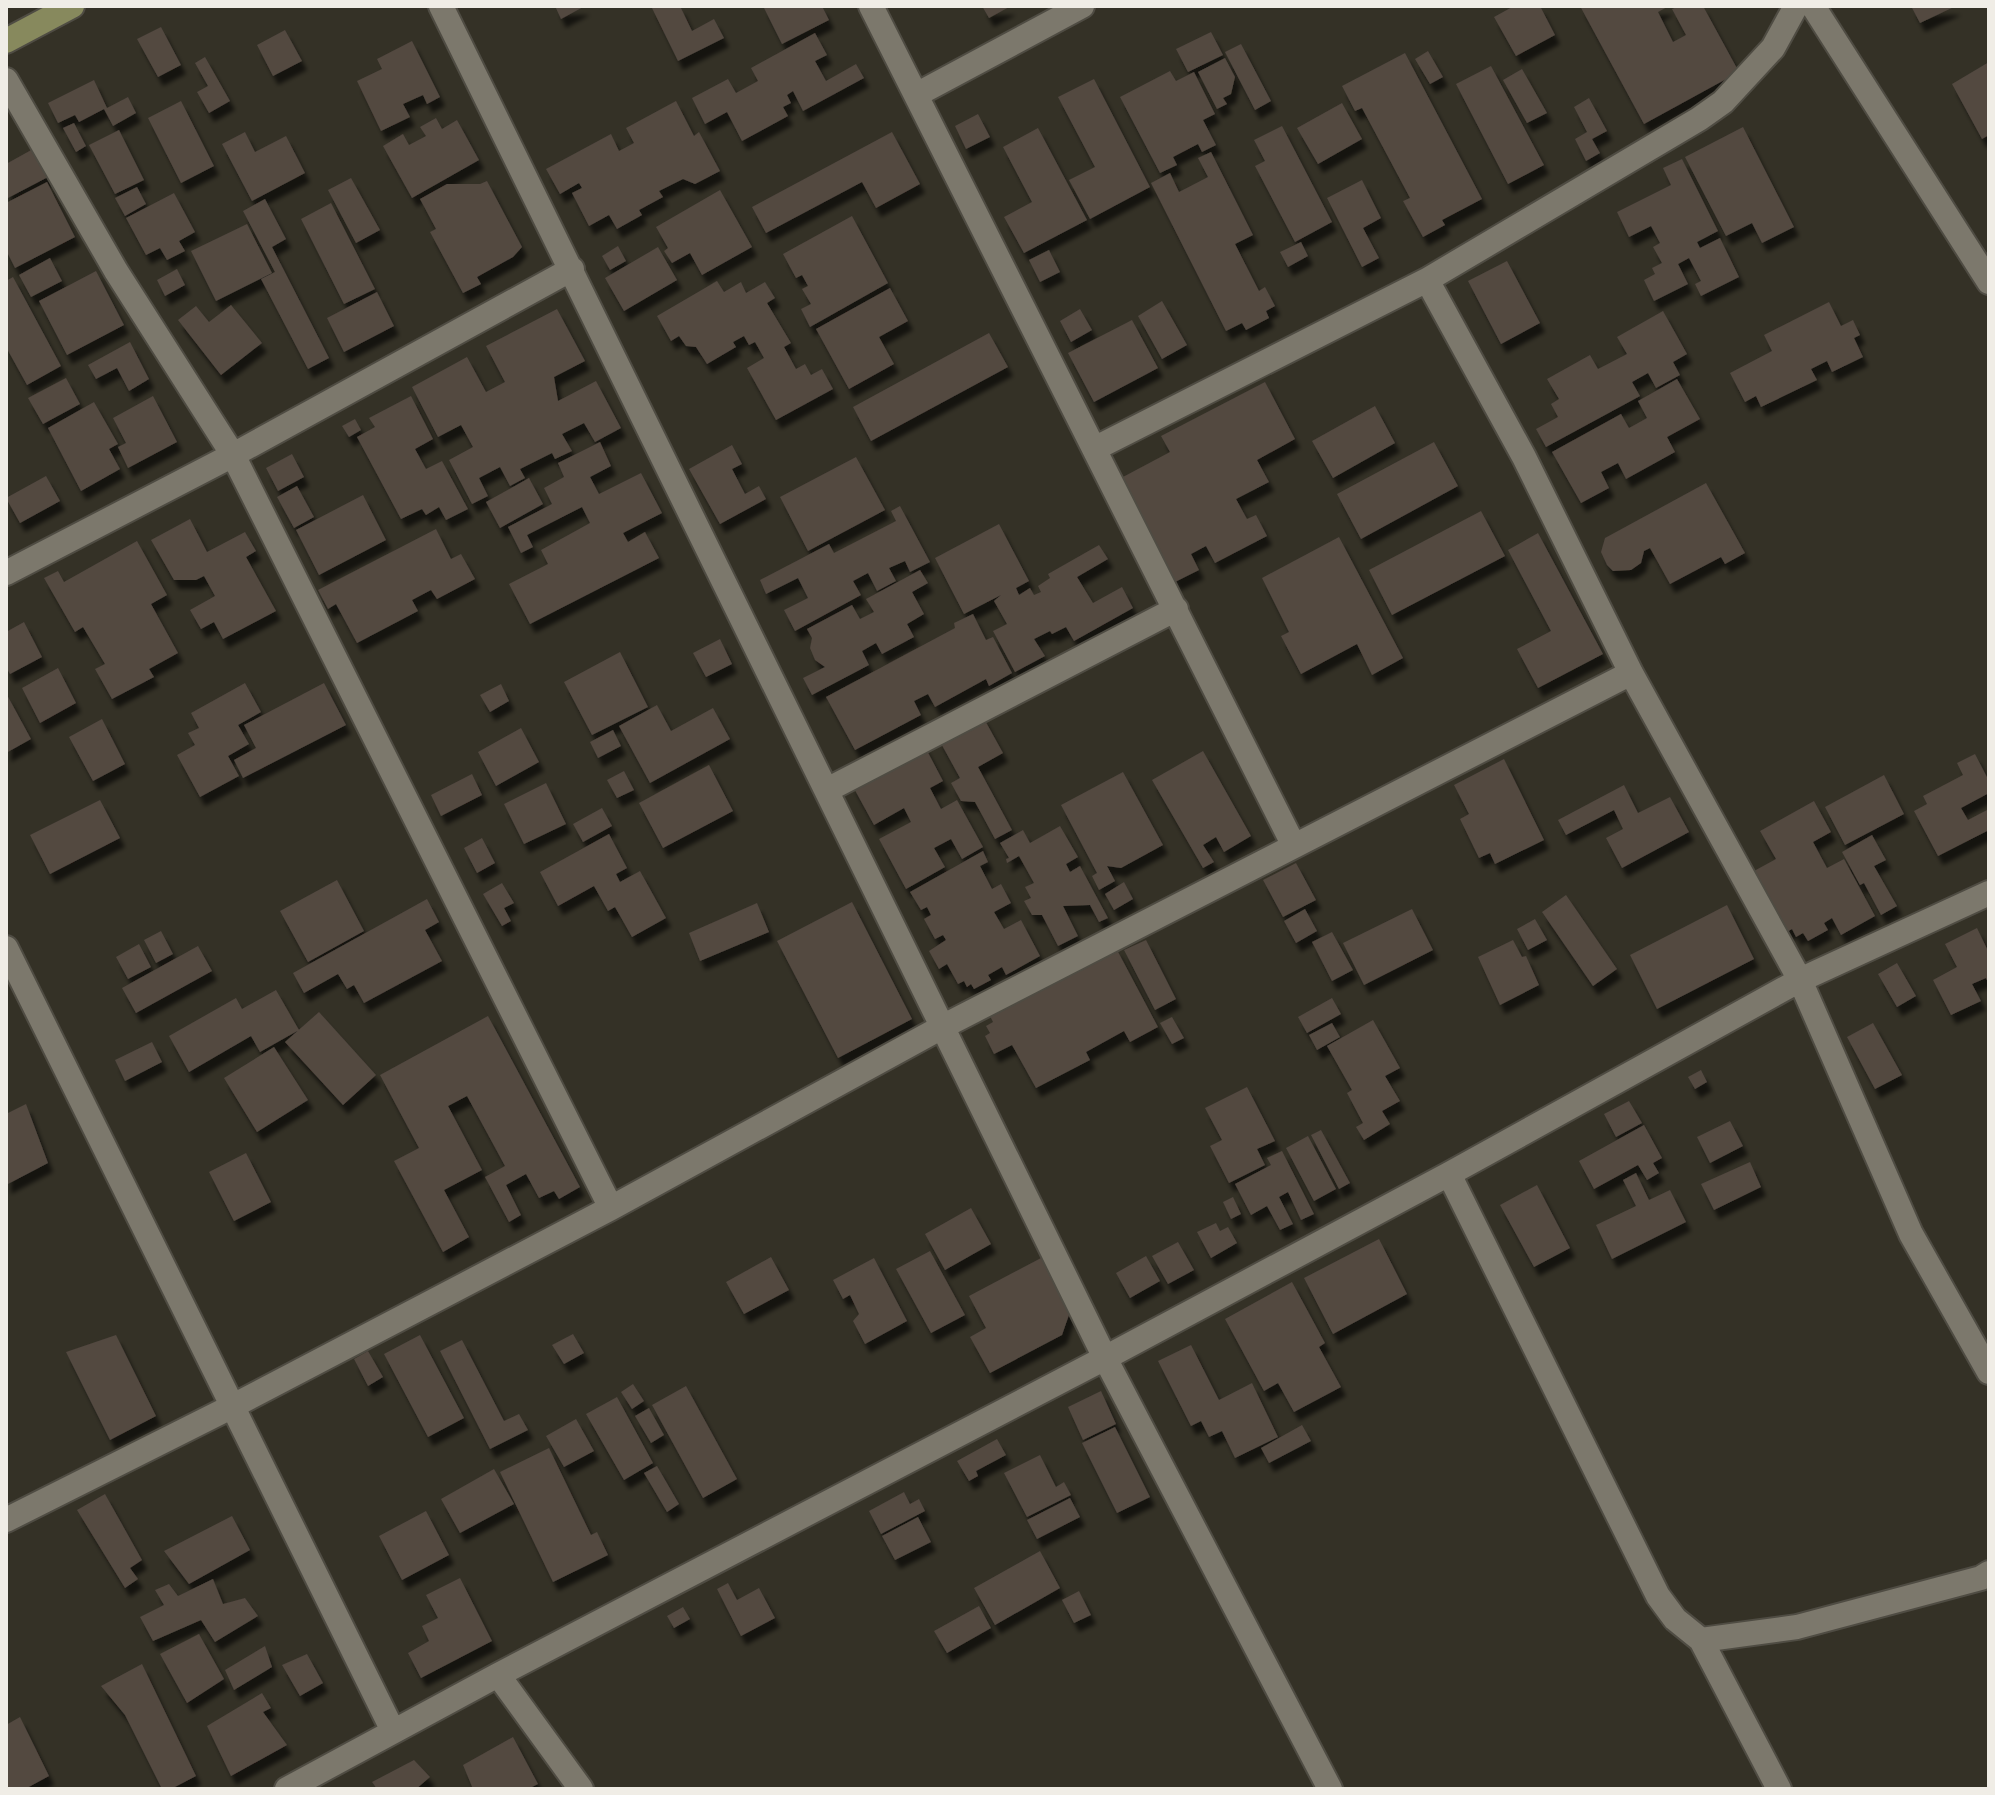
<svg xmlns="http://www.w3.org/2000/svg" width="1995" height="1795" font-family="'Noto Sans',sans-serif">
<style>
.building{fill:#524840;filter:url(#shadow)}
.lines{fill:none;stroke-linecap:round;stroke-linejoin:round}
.street-casing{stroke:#4f4c43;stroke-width:28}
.secondary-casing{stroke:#4f4c43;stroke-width:28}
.street{stroke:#7c786c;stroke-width:24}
.secondary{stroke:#87895d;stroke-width:24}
</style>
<defs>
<filter id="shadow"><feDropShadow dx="5" dy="9" stdDeviation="2" flood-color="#0009"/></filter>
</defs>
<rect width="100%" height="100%" fill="#343126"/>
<path class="building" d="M555,6H585L561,19Z
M651,6H680L692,31L714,19L724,38L678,61Z
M763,6H822L829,20L782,44Z
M982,6H1011L989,18Z
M1514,6H1540L1555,35L1516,56L1494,17Z
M1580,6H1669L1658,12L1673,42L1686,35L1672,9L1679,6H1703L1739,72L1644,124Z
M1911,6H1956L1920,23Z
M161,27L181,65L158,77L137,39Z
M285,30L302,61L273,76L257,45Z
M1211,32L1223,55L1188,72L1176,49Z
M815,33L827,55L815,61L826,81L856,64L864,78L803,111L793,91L787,95L791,103L783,107L788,116L742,141L727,112L705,124L692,98L728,79L736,93L758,81L751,68Z
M412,41L440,97L427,104L423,95L403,104L410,117L381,131L357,81L382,69L377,59Z
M1241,44L1271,101L1255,110L1225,52Z
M1428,51L1443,77L1430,84L1415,59Z
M1405,53L1482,199L1442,220L1445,225L1423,237L1403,201L1410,198L1362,108L1355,111L1342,86Z
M205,57L230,101L209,113L197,92L208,86L195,63Z
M1225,58L1235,77L1231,94L1223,98L1227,104L1217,109L1198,72Z
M1989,62V135L1982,139L1952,84Z
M1491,66L1544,165L1508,184L1456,84Z
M1522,69L1547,113L1527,123L1503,80Z
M1170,71L1176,81L1194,72L1215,114L1203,120L1216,145L1202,152L1198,144L1173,157L1177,165L1160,173L1120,97Z
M1094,79L1150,187L1090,219L1069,180L1095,167L1058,97Z
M94,80L107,108L128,97L136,113L113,126L104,109L79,122L75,115L58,123L48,103Z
M1589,98L1607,131L1592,139L1600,153L1586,161L1575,139L1587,132L1574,107Z
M181,101L214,166L181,183L148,118Z
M676,101L694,136L699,132L720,171L695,184L683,179L659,191L663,197L639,210L642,215L617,229L609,215L589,226L572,193L582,188L579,183L560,194L546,169L611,134L619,151L634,143L626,128Z
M1342,103L1362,139L1318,164L1297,128Z
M978,114L990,137L966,149L955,126Z
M436,118L442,129L457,120L479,160L412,198L383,146L403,134L409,145L426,136L420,127Z
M74,123L86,146L76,152L63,128Z
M1282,126L1332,222L1295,242L1255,166L1265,161L1254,140Z
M1743,127L1794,227L1762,243L1752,223L1726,236L1685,157Z
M1038,128L1087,220L1024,253L1004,217L1032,202L1003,147Z
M119,130L144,180L115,194L89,145Z
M245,132L255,152L286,136L305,173L252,201L222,144Z
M892,132L920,184L876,208L862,182L766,233L752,207Z
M33,149L48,177L6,199V164Z
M1211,152L1253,235L1235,244L1259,291L1265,287L1275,306L1266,311L1269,318L1246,330L1242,323L1226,331L1151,183L1170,173L1179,192L1208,177L1198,158Z
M1682,159L1718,231L1697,242L1700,248L1720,238L1739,277L1701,296L1695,284L1701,281L1689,258L1678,264L1688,284L1654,301L1644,280L1655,274L1652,268L1662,263L1653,247L1660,243L1651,226L1629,237L1617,212L1671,185L1663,168Z
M351,178L380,230L356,243L328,190Z
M1362,180L1381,218L1363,228L1379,258L1362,267L1327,198Z
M487,181L522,247L513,257L477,277L481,284L463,293L430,232L436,229L420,199L447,184H480Z
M47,182L75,237L15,268L6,250V203Z
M137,187L146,204L125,216L115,198Z
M720,190L752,247L702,275L690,253L672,263L664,251L668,248L656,227Z
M174,193L195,232L179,241L185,251L167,260L160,248L146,255L126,218Z
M265,199L286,239L272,247L329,358L308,369L261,279L275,272L243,211Z
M331,203L375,289L344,304L301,219Z
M852,216L888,283L810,327L801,309L811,304L802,289L808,286L802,275L796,278L783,254Z
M247,224L272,273L216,301L191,251Z
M1301,242L1308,256L1288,267L1280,252Z
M618,246L626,261L610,270L602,256Z
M658,247L677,280L624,311L605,278Z
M1049,250L1060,272L1040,282L1029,260Z
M50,258L62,281L31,297L19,275Z
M1507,261L1540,323L1501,344L1468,281Z
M177,269L185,285L165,296L157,280Z
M96,271L124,325L67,355L39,301Z
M13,277L61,366L27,385L6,347V281Z
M717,281L724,292L741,282L746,293L765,282L775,298L767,303L791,343L784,347L796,369L805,364L811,375L822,369L833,389L776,420L747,368L764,358L755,342L749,345L744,336L733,342L736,347L707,364L696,347L686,346L679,336L671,341L657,316Z
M890,288L908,321L879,337L894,364L849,389L816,329Z
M377,292L394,326L344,352L327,318Z
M1162,301L1187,345L1162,359L1138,316Z
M1829,302L1841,326L1853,320L1860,335L1854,338L1863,357L1832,372L1827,361L1811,369L1817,380L1761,407L1756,396L1745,402L1730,373L1772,351L1764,335Z
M231,305L262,343L221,375L178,320L196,306L209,322Z
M557,309L585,361L554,377L558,401L596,381L621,428L595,442L584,423L562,434L572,451L555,459L552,453L520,469L525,478L510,486L500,467L479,478L488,496L472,504L449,460L473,447L461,425L438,437L412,387L467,357L486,392L505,382L486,346Z
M1080,309L1092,330L1071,342L1060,321Z
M1663,311L1687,354L1673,362L1680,375L1656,388L1648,373L1632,382L1640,396L1546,447L1536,429L1558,417L1551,404L1559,399L1547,379L1590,355L1598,369L1627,354L1617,337Z
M1132,320L1158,368L1094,402L1068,353Z
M989,333L1008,367L871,441L853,407Z
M130,342L149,379L129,391L117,368L96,379L88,365Z
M66,378L80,404L43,424L28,398Z
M1677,379L1700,419L1667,437L1675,452L1626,479L1618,463L1601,472L1609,488L1581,503L1552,452L1621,414L1629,428L1647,418L1638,401Z
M1265,382L1295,439L1257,460L1269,482L1236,499L1247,519L1256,515L1267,536L1215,563L1206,546L1191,554L1199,570L1175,582L1121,478L1170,452L1161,436Z
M153,396L177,442L128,468L118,447L126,443L113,418Z
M411,396L433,439L415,449L426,469L442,461L468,509L446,520L439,507L426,515L422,509L401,519L357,437L375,427L369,418Z
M94,402L118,444L109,449L120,469L81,491L48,428Z
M1375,406L1395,443L1333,478L1312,441Z
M355,419L361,430L349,437L342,426Z
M600,442L611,466L590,477L599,494L641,473L662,513L623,533L628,542L645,532L659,558L530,624L509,584L548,564L541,550L590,523L582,507L527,535L533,547L521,553L508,527L552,504L544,488L564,477L558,463Z
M1434,442L1458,486L1361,539L1337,494Z
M732,445L742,464L732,469L745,494L759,486L766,499L720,524L689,469Z
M292,454L304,477L278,491L266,468Z
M856,457L885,510L808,551L780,497Z
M46,476L60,501L20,523L6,498Z
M529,478L543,504L500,528L486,502Z
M1706,483L1745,553L1725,564L1721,557L1670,584L1650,548L1644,551L1641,563L1631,570L1613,571L1607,565L1601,552L1605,538Z
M297,486L314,517L294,528L277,497Z
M363,495L386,540L319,575L296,530Z
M900,506L930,562L910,572L905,561L889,568L896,581L877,591L868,573L853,581L861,595L795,631L784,610L808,598L798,578L766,594L760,580L829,544L834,553L896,521L891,511Z
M1481,511L1505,556L1392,615L1369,570Z
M190,519L207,552L245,532L256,551L246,557L276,611L223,639L214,622L201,629L190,610L215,596L204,576L196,580H174L151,540Z
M999,524L1029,581L1016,588L1019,595L1030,588L1034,595L1041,592L1038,586L1050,578L1048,574L1099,545L1108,559L1077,577L1093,603L1122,587L1133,608L1074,641L1066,627L1052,634L1050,631L1034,639L1045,656L1015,672L993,631L1007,624L994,601L1001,595L964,614L935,558Z
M436,529L451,559L461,554L475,579L437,599L431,590L412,600L418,611L357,643L336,604L328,609L318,590Z
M1538,533L1603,654L1538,688L1517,649L1551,631L1508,550Z
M1339,537L1403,658L1372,675L1357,644L1301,674L1281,636L1289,632L1262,578Z
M137,541L167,595L151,604L178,653L149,669L154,677L112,699L95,669L105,664L83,627L75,632L44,578L58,571L64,582Z
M920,570L928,583L912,592L924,614L907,624L914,637L882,654L876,643L862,651L869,665L812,695L803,678L825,667L815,660L810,648L812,638L807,629L852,605L860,619L874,612L866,599Z
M973,614L986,640L993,637L1012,673L989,686L986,679L935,707L928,694L914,701L921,715L855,750L826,697L955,628L954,623Z
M24,622L42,657L10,674L6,667V632Z
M720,639L732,664L706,677L693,653Z
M620,652L648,707L592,735L564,682Z
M58,668L76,703L40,723L22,688Z
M245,683L261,712L238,725L249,744L228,756L239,776L200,797L177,755L195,745L188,733L199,728L191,713Z
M324,683L346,725L243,778L234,760L256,748L244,725Z
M501,684L509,701L490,712L480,695Z
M6,693L31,739L6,753Z
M657,705L671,731L713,708L730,739L650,783L619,726Z
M982,715L1003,753L978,767L1012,830L995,839L975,802L961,801L951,783L960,778L938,738Z
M102,719L125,764L93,781L69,737Z
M521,728L539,762L496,786L478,752Z
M613,730L621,746L598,758L590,742Z
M923,743L943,781L930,788L941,809L957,800L983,847L962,859L951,839L934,848L945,867L906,889L879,839L911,822L904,808L874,825L851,783Z
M1203,751L1251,836L1224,852L1216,837L1203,845L1214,862L1203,868L1152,780Z
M1975,754L1989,781V793L1961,808L1968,820L1989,809V830L1938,856L1914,811L1927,804L1923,796L1963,775L1957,763Z
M1504,759L1544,840L1495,864L1490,853L1479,858L1460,819L1469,814L1454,785Z
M709,765L733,811L663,848L639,803Z
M624,771L634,790L617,798L607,780Z
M1123,772L1163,845L1121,868L1107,866L1115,881L1099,890L1092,876L1097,873L1061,805Z
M472,774L482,795L441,816L431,795Z
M1884,775L1904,814L1845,845L1825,807Z
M546,783L566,824L524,844L504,804Z
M1624,785L1638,813L1670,797L1689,832L1622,868L1606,838L1623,829L1614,810L1566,835L1558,820Z
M100,800L120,838L50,874L30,835Z
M1814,801L1831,832L1813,842L1827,868L1844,859L1875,916L1841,935L1832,918L1824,923L1828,930L1808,941L1803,933L1796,937L1792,929L1787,932L1754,871L1776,859L1760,831Z
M602,808L612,826L583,842L573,824Z
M1060,826L1078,857L1066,864L1070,872L1080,866L1108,918L1099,922L1090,905L1063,906L1078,936L1058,946L1042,915H1032L1024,901L1031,898L1025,887L1034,883L1019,856L1007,863L1006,859L1009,858L1000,843L1023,830L1030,843Z
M609,834L627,868L616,874L620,882L640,871L666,918L632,937L615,907L608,911L594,886L558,906L540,872Z
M1872,835L1886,860L1874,866L1897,906L1881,915L1864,883L1860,885L1842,852Z
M482,838L495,863L477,873L464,848Z
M983,851L988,862L980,866L992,889L1001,884L1011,903L994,912L1004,929L1021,920L1040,956L1006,975L1002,967L988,975L991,980L974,989L971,984L967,987L964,981L958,984L947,964L939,969L929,951L946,940L943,935L935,939L924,919L931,915L927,907L921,910L910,892Z
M1296,863L1316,900L1283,917L1263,880Z
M337,880L364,931L308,962L280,911Z
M1124,882L1133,899L1114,910L1105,894Z
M502,883L514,903L504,908L511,921L502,926L483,894Z
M1566,895L1617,969L1593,986L1542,912Z
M427,899L439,922L425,930L442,961L364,1003L354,985L347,989L338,974L304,993L293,973Z
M852,902L912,1019L838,1058L777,941Z
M757,903L769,932L700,961L689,933Z
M1727,905L1754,959L1657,1009L1630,955Z
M1305,909L1317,931L1296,943L1284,921Z
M1412,909L1433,950L1364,985L1343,943Z
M1535,919L1547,940L1528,950L1517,929Z
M1977,928L1989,953V985L1986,978L1972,984L1981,1001L1951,1015L1933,980L1957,967L1945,944Z
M161,931L173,954L156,963L144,940Z
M1332,932L1353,970L1332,981L1312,942Z
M1146,940L1176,999L1155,1010L1124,950Z
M1513,940L1522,957L1526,956L1539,985L1500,1005L1478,957Z
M139,944L151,967L128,979L116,957Z
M198,946L212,971L136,1013L122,988Z
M1116,948L1158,1027L1130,1042L1124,1031L1086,1052L1090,1060L1036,1088L1012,1045L994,1054L985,1036L990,1033L986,1026L993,1022L989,1014Z
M1897,963L1916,996L1897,1007L1878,974Z
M276,990L299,1030L260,1052L251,1036L189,1072L169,1036L236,998L242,1009Z
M1332,998L1341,1014L1307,1033L1298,1017Z
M319,1012L376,1075L343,1105L285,1042Z
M488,1016L580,1187L559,1199L554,1191L539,1198L526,1174L506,1185L521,1215L509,1222L485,1177L505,1166L467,1096L448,1106L482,1170L444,1190L469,1237L443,1252L394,1161L419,1148L380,1075Z
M1172,1017L1184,1038L1172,1044L1160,1023Z
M1373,1020L1400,1068L1385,1076L1400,1101L1382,1111L1390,1124L1364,1140L1356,1127L1363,1123L1347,1093L1352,1090L1327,1046Z
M1332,1023L1340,1037L1317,1050L1309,1035Z
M1873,1023L1902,1075L1875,1089L1847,1037Z
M152,1042L162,1062L125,1081L115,1060Z
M274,1047L308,1100L257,1132L224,1078Z
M1701,1070L1707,1082L1695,1089L1688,1077Z
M1247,1087L1275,1141L1257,1149L1265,1165L1229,1183L1210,1146L1222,1140L1205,1108Z
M1629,1101L1642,1123L1616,1137L1604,1114Z
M26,1104L48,1163L6,1185V1114Z
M1730,1121L1743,1146L1710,1163L1697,1137Z
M1644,1125L1662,1158L1653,1163L1659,1173L1647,1180L1638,1165L1594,1189L1579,1161Z
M1321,1130L1350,1183L1339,1189L1311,1135Z
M1308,1136L1336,1189L1314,1201L1286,1148Z
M1282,1151L1314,1214L1301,1220L1288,1192L1279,1197L1293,1224L1280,1230L1267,1206L1251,1215L1235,1184L1271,1165L1267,1158Z
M246,1153L271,1202L234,1221L209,1172Z
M1750,1162L1761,1187L1714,1210L1701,1184Z
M1636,1173L1649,1200L1670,1190L1686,1222L1612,1259L1596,1225L1636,1206L1623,1180Z
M1537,1185L1570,1248L1534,1267L1500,1205Z
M1233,1197L1241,1214L1231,1219L1223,1202Z
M971,1208L991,1244L945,1270L925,1234Z
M1216,1223L1220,1231L1228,1227L1237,1243L1211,1258L1197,1232Z
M1379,1239L1407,1294L1333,1334L1304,1278Z
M1178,1242L1194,1270L1168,1284L1152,1256Z
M930,1251L965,1315L931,1333L896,1269Z
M1146,1256L1160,1281L1130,1298L1116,1273Z
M771,1257L789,1290L744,1314L726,1282Z
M874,1258L907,1321L865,1344L853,1321L859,1314L850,1295L843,1299L833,1280Z
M1041,1258L1070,1312L1062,1335L990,1373L970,1337L986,1328L969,1296Z
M1292,1282L1325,1343L1319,1347L1341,1387L1294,1412L1278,1383L1264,1391L1225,1319Z
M573,1334L584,1353L564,1364L552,1345Z
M116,1335L156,1416L110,1440L66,1352Z
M420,1335L464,1418L428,1437L384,1354Z
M462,1340L504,1421L519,1414L528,1430L490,1449L440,1351Z
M1191,1345L1219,1400L1252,1383L1278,1437L1235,1458L1222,1431L1209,1437L1201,1421L1191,1426L1158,1361Z
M368,1351L383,1377L368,1386L354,1359Z
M633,1384L644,1401L632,1409L621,1392Z
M686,1386L737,1479L703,1498L652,1405Z
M1101,1391L1116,1424L1083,1440L1068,1407Z
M617,1397L653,1463L624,1480L586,1414Z
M649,1408L664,1435L651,1443L635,1416Z
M576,1419L594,1451L564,1467L546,1436Z
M1302,1425L1311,1441L1269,1463L1261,1448Z
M1115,1427L1150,1497L1117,1513L1082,1443Z
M997,1439L1006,1455L976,1471L978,1476L969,1481L957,1461Z
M549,1448L591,1535L597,1532L608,1555L553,1582L500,1472Z
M1040,1455L1056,1487L1064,1482L1071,1495L1027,1517L1004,1473Z
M657,1466L679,1504L667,1512L644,1473Z
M494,1469L514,1504L460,1533L441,1499Z
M904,1492L910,1504L919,1499L925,1511L881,1534L869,1511Z
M105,1494L142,1560L130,1568L138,1579L125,1588L77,1510Z
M1070,1498L1080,1517L1037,1539L1027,1520Z
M426,1511L449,1555L402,1580L379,1536Z
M232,1516L250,1550L189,1584L164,1551Z
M918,1517L931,1542L895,1560L882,1536Z
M1040,1551L1060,1588L995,1625L974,1588Z
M460,1578L492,1641L421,1678L408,1653L429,1641L422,1626L438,1618L426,1595Z
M213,1579L223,1604L245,1598L258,1616L215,1642L201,1620L153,1641L140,1617L164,1605L155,1590L169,1584L178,1596Z
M728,1583L737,1600L759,1588L775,1618L741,1636L717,1589Z
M1079,1591L1091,1615L1074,1623L1062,1600Z
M979,1606L991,1628L947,1653L934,1631Z
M683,1607L690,1619L674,1628L667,1616Z
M199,1634L224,1679L187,1703L160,1654Z
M265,1646L272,1667L234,1690L225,1670Z
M307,1654L323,1683L300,1696L282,1665Z
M142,1664L196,1776L171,1789H162L125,1715L101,1686Z
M262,1693L271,1708L263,1712L287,1745L231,1776L207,1726Z
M20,1717L49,1776L25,1789H6V1725Z
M513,1737L538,1784L528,1789H473L463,1765Z
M414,1760L430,1777L416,1789H377L372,1782Z"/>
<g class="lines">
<g class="street-casing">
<path id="street" d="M441,6L1105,1358L1330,1789
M871,6L1294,846
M1813,6L1989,282
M6,80L116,271L233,455L611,1208
M916,95L1082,6
M1427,280L1524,457L1631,673L1800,980L1911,1234L1989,1372
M1096,448L1427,280L1699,119L1723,102L1773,48L1796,6
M6,573L233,455L572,269
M827,790L1176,609
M6,948L393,1731
M1449,1174L1658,1596L1675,1619L1701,1640L1797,1627L1981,1578L1989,1573
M6,1520L233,1406L611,1208L944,1026L1631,673
M1701,1640L1779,1789
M498,1675L581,1789
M287,1789L498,1675L1105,1358L1449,1174L1800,980L1989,893"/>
</g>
<g class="secondary-casing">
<path id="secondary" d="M6,41L72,6"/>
</g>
<use href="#street" class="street"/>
<use href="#secondary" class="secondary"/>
</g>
<rect width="1995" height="1795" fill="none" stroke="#f0ede6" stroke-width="16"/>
</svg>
